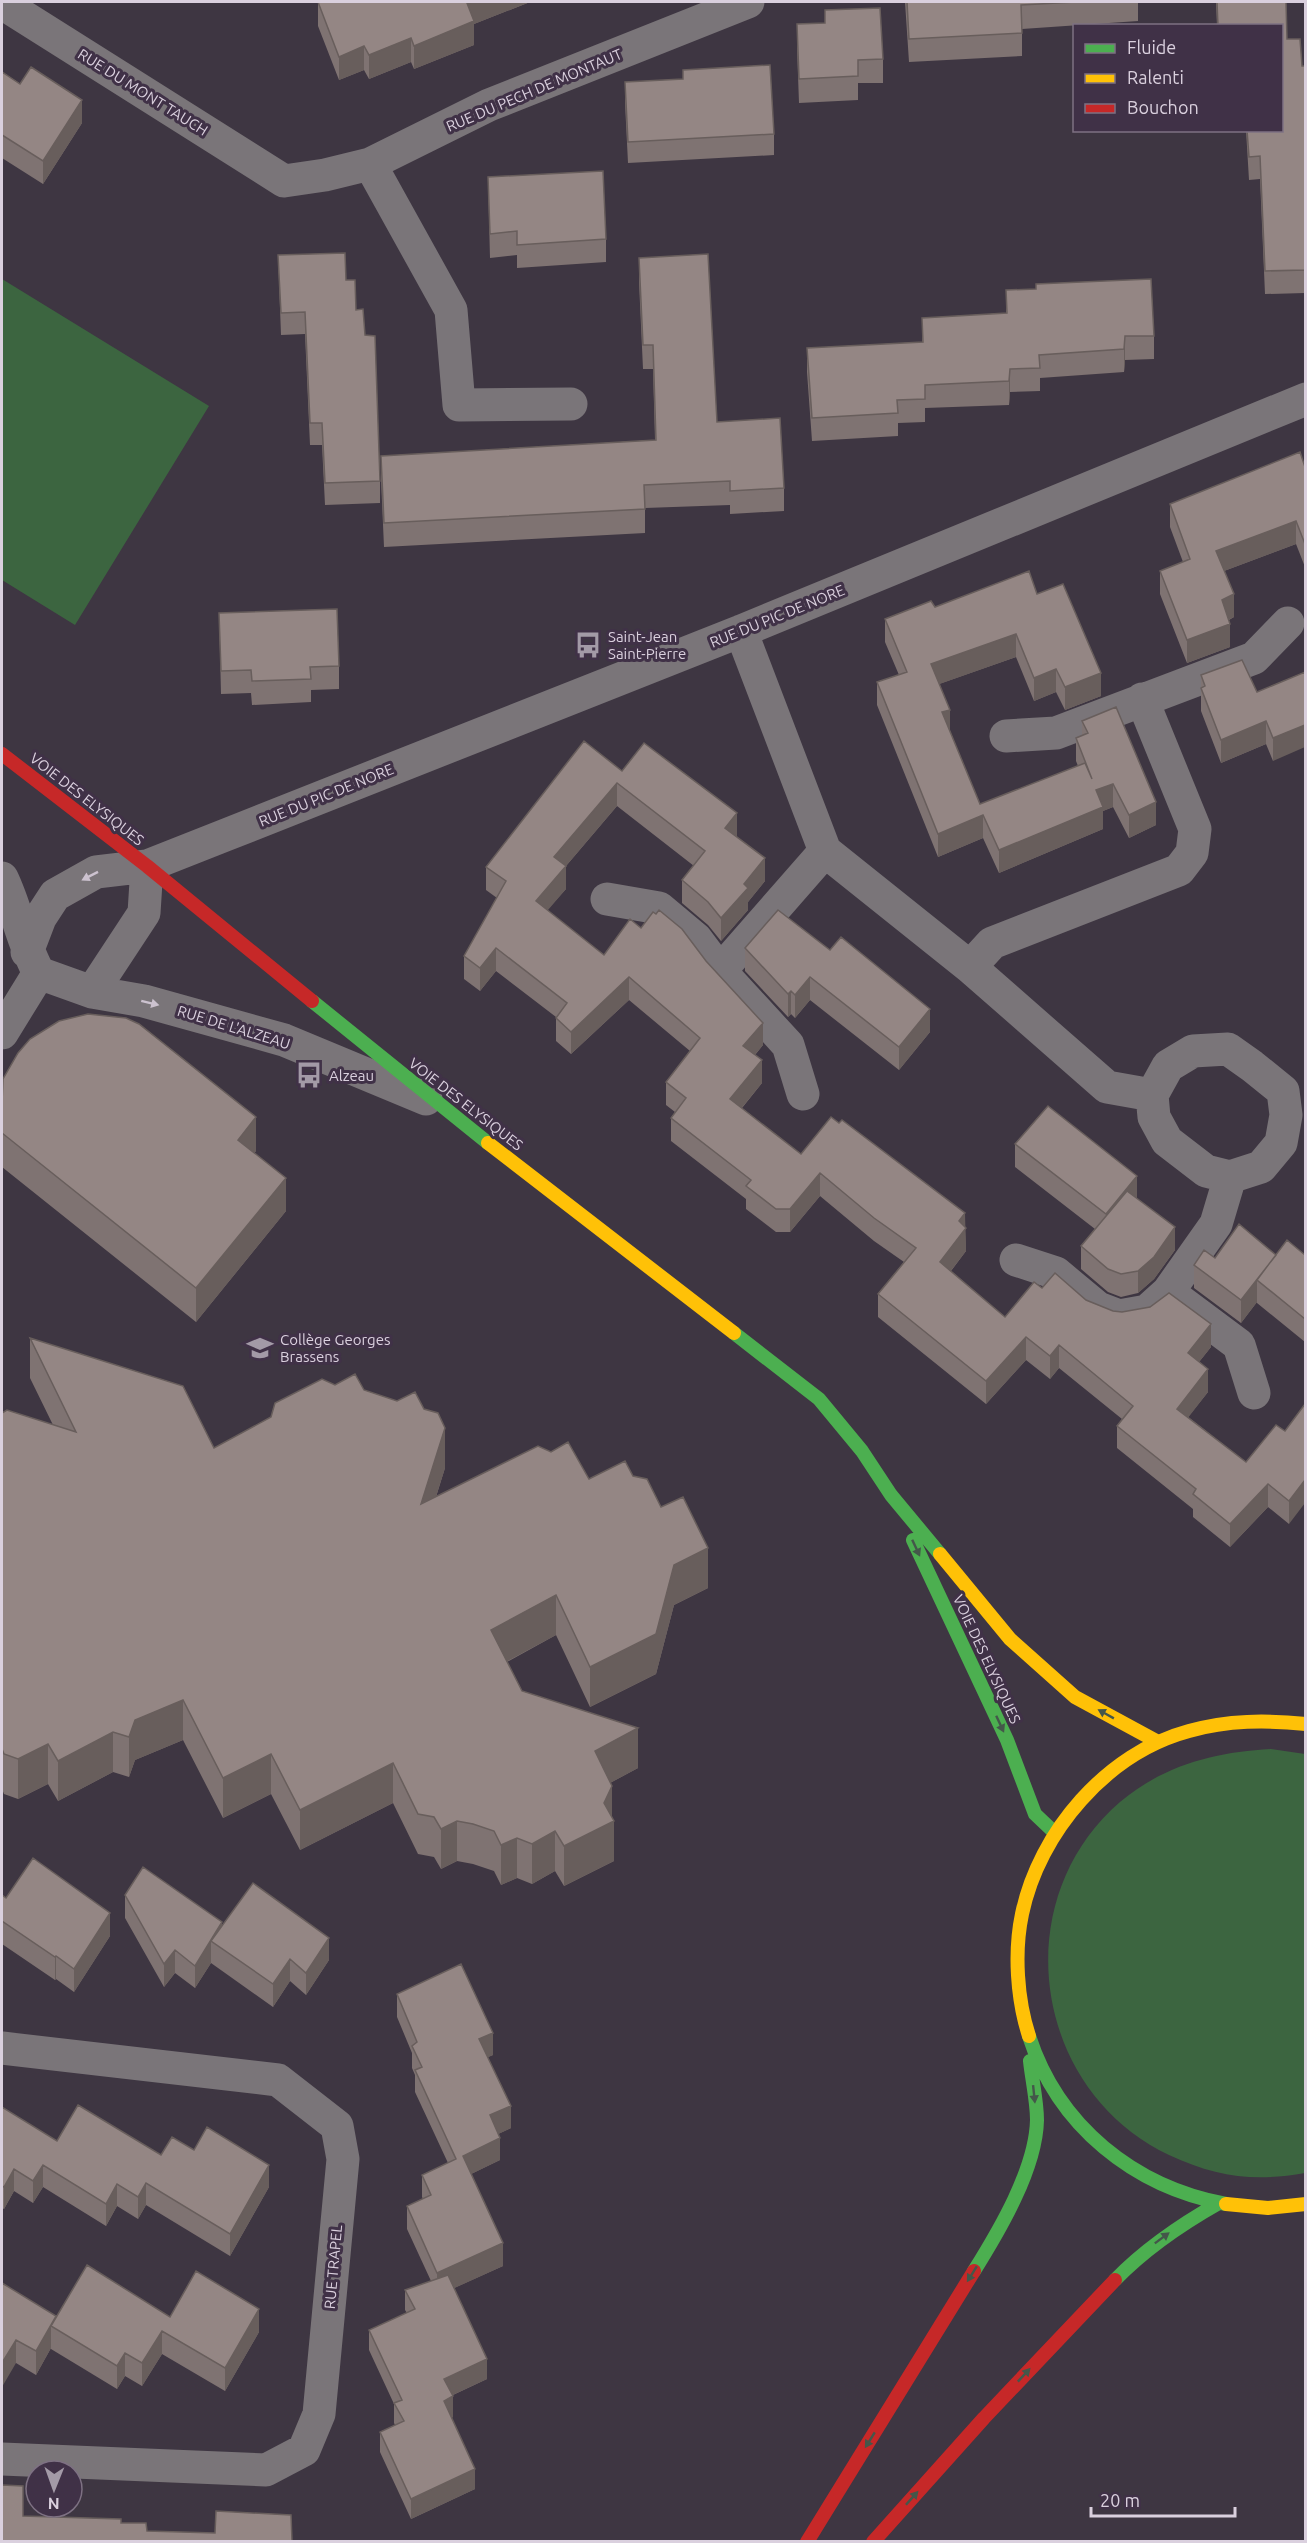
<svg xmlns="http://www.w3.org/2000/svg" width="1307" height="2543" font-family="Ubuntu,sans-serif">
<style>
.green{fill:#3c6540}
.lines{fill:none;stroke-linecap:round;stroke-linejoin:round}
.street{stroke:#7a7579;stroke-width:33}
.fast{stroke:#4caf50;stroke-width:14}
.slow{stroke:#ffc107;stroke-width:14}
.jam{stroke:#c62828;stroke-width:14}
.wall{fill:#7f7372}
.shaded-wall{fill:#685e5c}
.building{fill:#948684;stroke:#685e5c;stroke-width:1.5}
.oneway{fill:#ccc2cf}
.oneway2{fill:#44574a}
.labels{text-anchor:middle;dominant-baseline:central;stroke-width:6;stroke-linejoin:round;paint-order:stroke}
.street-label{font-size:15px;fill:#dad0de;stroke:#403147}
.poi-label{font-size:15px;fill:#dad0de;stroke:#403147;text-anchor:start}
</style>
<rect width="100%" height="100%" fill="#3e3642"/>
<path class="green" d="M2,279L209,406L75,625L2,580Z
M1271,1749L1305,1754V2173C1254,2182 1216,2177 1169,2155C1033,2091 1005,1901 1120,1802C1164,1765 1215,1752 1271,1749Z"/>
<g class="lines">
<path class="street" d="M2,3L284,181L325,175L370,164L489,105L748,2
M370,164L451,310L459,405L571,404
M741,631L825,851L970,967L1107,1087L1152,1095L1168,1066L1193,1051L1228,1049L1252,1066L1283,1091L1286,1115L1281,1143L1261,1167L1230,1177L1206,1171L1167,1141L1154,1117L1152,1095
M1006,736L1056,733L1254,658L1288,623
M2,878C17,909 22,943 39,973L92,992L144,1001L284,1040L426,1099
M607,899L659,908L696,939L720,971L788,1045L803,1094
M27,952L40,918L55,895L96,872L147,866L223,836L741,631L1306,399
M970,967L992,943L1179,870L1192,853L1195,829L1142,699
M720,971L825,851
M92,992L144,913L147,866
M2,1033L39,973
M1016,1260L1056,1273L1098,1308L1119,1316L1147,1311L1168,1292L1216,1224L1230,1177
M1168,1292L1239,1345L1254,1393
M2,2048L278,2080L337,2126L343,2159L319,2414L304,2450L266,2470L2,2459"/>
<path class="fast" d="M312,1001L488,1143
M734,1333L819,1399L862,1451L891,1495L940,1554
M913,1540L1007,1740L1035,1814L1055,1833
M1029,2036C1058,2126 1134,2187 1226,2204
M974,2271C999,2231 1036,2169 1037,2120C1037,2101 1032,2080 1030,2061
M1115,2280C1146,2248 1180,2225 1219,2203"/>
<path class="slow" d="M488,1143L734,1333
M940,1554L1010,1639L1075,1697L1158,1742
M1029,2036C1017,1999 1014,1952 1022,1914C1039,1832 1107,1753 1189,1731C1228,1720 1266,1720 1306,1724
M1226,2204L1268,2208L1306,2204"/>
<path class="jam" d="M2,754L147,866L312,1001
M807,2542L974,2271
M873,2542L984,2418L1115,2280"/>
</g>
<path class="wall" d="M318,2H530L474,24V45L414,69L411,62L369,79L364,70L339,80L318,26Z
M905,2H1138V21L1022,29V56L909,62Z
M1216,2H1286L1287,39L1302,66H1305V293L1265,294L1260,179L1249,180L1246,130H1281V26H1217Z
M797,24L883,59V83H858V100L799,103L797,48Z
M2,72L82,123L43,184L2,158Z
M625,82L774,134V155L628,163L625,103Z
M488,177L606,239V262L517,268V255L490,258Z
M278,255L346,280L365,335L380,481V503L325,505L322,445H310L305,334L281,335Z
M639,258L717,422L784,488V511L730,514V505L645,508V533L384,547L381,479V456L655,440L653,369H643L639,282Z
M1006,290L1154,336V359L1125,360L1124,372L1040,378V391L1010,392L1009,405L925,408V422L898,423V436L812,441L807,372V348L922,342V318L1006,313Z
M1305,467V567L1296,544L1224,571L1234,617L1229,620L1230,647L1187,663L1160,594V571L1183,562L1170,527V504Z
M1037,594L1101,696L1065,710L1056,692L1034,701L1016,657L939,684L950,731L980,804L1078,766L1076,761V738L1082,736V721L1156,825L1129,838L1113,807L1103,811V829L999,873L983,838L938,857L877,705V682L899,675L885,642V619L935,607Z
M219,613L339,666V689L311,690V702L252,705L251,693L221,694Z
M1305,672L1273,761L1266,744L1221,763L1201,711V675L1257,692Z
M622,771L737,836L736,837L765,881L748,902V910L721,941L708,925L682,903V880L694,866L617,806L566,866V889L547,910L604,955L763,1045L755,1055L762,1083L742,1108L801,1154L965,1227L966,1251L951,1271L1005,1317L1042,1288L1086,1300L1113,1311L1211,1347L1199,1362L1208,1392L1188,1417L1246,1462L1285,1431L1305,1404L1289,1524L1268,1507L1230,1547L1193,1517V1509L1117,1448V1426L1122,1419L1059,1368L1050,1379L1026,1360L986,1404L878,1317V1294L904,1262L874,1241L820,1196L790,1232H776L746,1209V1199L671,1141V1118L675,1112L666,1105V1082L690,1051L629,1000L571,1054L556,1041V1017L496,971L480,991L464,979V956L497,898L486,890V867Z
M745,948L930,1032L899,1070L810,1000L795,1018L791,1014L788,1017L745,971Z
M2,1102L256,1151L254,1153L286,1211L196,1322L2,1167Z
M1015,1144L1137,1199L1175,1250L1154,1279L1138,1293L1121,1297L1108,1292L1081,1269V1246L1095,1229L1015,1167Z
M1276,1255H1305V1342L1257,1303V1302L1241,1323L1194,1288V1265L1215,1258Z
M30,1338L214,1448L335,1385L364,1390L445,1468L436,1497L589,1479L633,1476L661,1507L708,1588L674,1605L656,1674L590,1707L556,1635L507,1662L522,1691L638,1768L610,1783L614,1861L564,1886L555,1871L532,1884L517,1878L501,1885L494,1871L473,1864L457,1861L441,1869L434,1857L418,1854L393,1803L300,1850L271,1794L223,1818L183,1740L135,1760L129,1777L113,1772L58,1801L48,1784L18,1799L4,1794L2,1789V1413L53,1425L30,1378Z
M2,1895L6,1898L110,1936L74,1992L56,1979L55,1980L2,1944Z
M125,1895L222,1925L329,1960L306,1995L290,1981L273,2007L211,1963L195,1988L175,1973L164,1987L125,1918Z
M397,1994L493,2055L488,2057L511,2128L498,2134L500,2160L471,2174L503,2266L454,2288L487,2379L453,2395V2417L451,2418L475,2489L411,2519L380,2452V2432L395,2425L394,2423V2404L369,2350V2330L407,2313L405,2310V2290L431,2281L407,2229V2206L423,2199L422,2197V2175L448,2163L415,2092V2075L412,2068V2053L397,2017Z
M2,2107L57,2141L161,2155L194,2150L269,2187L230,2256L146,2205L138,2219L117,2206L106,2226L43,2187L33,2203L14,2191L4,2209L2,2208Z
M2,2283L56,2316L170,2317L259,2332L225,2391L162,2354L142,2386L125,2376L117,2389L51,2349V2348L36,2375L16,2363Z"/>
<path class="shaded-wall" d="M472,2H530L474,24V45L414,69V46L467,3Z
M411,38V62L369,79V55Z
M364,46V70L339,80V57Z
M82,100V123L43,184V161Z
M1125,336V360L1124,372V349Z
M1010,369V392L1009,405V381Z
M1296,521V544L1216,574V551Z
M1234,594V617L1222,623V600Z
M1230,624V647L1187,663V640Z
M1016,634V657L931,687V664Z
M1056,669V692L1034,701V678Z
M1101,673V696L1065,710V687Z
M950,710V733L942,712Z
M1266,721V744L1221,763V740Z
M1305,725V747L1273,761V738Z
M617,783V806L566,866V889L536,924V901L554,857Z
M1113,784V807L1103,811V829L999,873V850L1096,790Z
M1156,802V825L1129,838V815Z
M737,813V836L725,851V828Z
M983,815V838L938,857V834Z
M765,858V881L748,902V910L721,941V918L744,884Z
M496,948V971L480,991V968Z
M629,977V1000L571,1054V1032Z
M810,977V1000L795,1018V995Z
M791,991V1014L788,1017V994Z
M930,1009V1032L899,1070V1047Z
M763,1023V1045L743,1069V1046Z
M762,1060V1083L730,1122V1099Z
M256,1117V1151L238,1174V1140Z
M820,1173V1196L790,1232V1209Z
M1137,1176V1199L1106,1237V1214Z
M286,1178V1211L196,1322V1288Z
M965,1213L966,1251L940,1285V1262L959,1221Z
M1175,1227V1250L1154,1279L1138,1293V1271Z
M1276,1255L1257,1280V1302L1241,1323V1300Z
M1211,1324V1347L1188,1376V1353Z
M1026,1337V1360L986,1404V1381Z
M1059,1345V1368L1050,1379V1356Z
M1208,1369V1392L1177,1432V1409Z
M445,1428V1468L421,1544V1504Z
M1305,1480V1503L1289,1524V1501Z
M1268,1484V1507L1230,1547V1524Z
M708,1548V1588L674,1605L656,1674L590,1707V1667L674,1565Z
M556,1595V1635L491,1670V1630Z
M183,1700V1740L135,1760L129,1777V1737L135,1720Z
M638,1728V1768L595,1791V1751Z
M113,1732V1772L58,1801V1761Z
M48,1744V1784L18,1799V1759Z
M271,1754V1794L223,1818V1778Z
M393,1763V1803L300,1850V1810Z
M612,1786V1822L614,1821V1861L564,1886V1846L604,1803Z
M457,1821V1861L441,1869V1829Z
M555,1831V1871L532,1884V1844Z
M517,1838V1878L501,1885V1845Z
M110,1913V1936L74,1992V1969Z
M222,1922V1945L211,1941V1963L195,1988V1966Z
M329,1938V1960L306,1995V1973Z
M175,1950V1973L164,1987V1964Z
M56,1956V1979L55,1980V1957Z
M290,1959V1981L273,2007V1984Z
M493,2033V2055L479,2061V2039Z
M511,2106V2128L490,2138V2115Z
M500,2138V2160L463,2178V2156Z
M43,2165V2187L33,2203V2181Z
M269,2165V2187L230,2256V2234Z
M14,2169V2191L4,2209V2187Z
M146,2183V2205L138,2219V2197Z
M117,2184V2206L106,2226V2204Z
M503,2243V2266L437,2296V2273Z
M259,2309V2332L225,2391V2368Z
M56,2316L51,2326V2348L36,2375V2351Z
M162,2331V2354L142,2386V2363Z
M16,2340V2363L2,2387V2363Z
M125,2353V2376L117,2389V2366Z
M487,2359V2379L444,2399V2379Z
M453,2396V2417L444,2422V2401Z
M475,2469V2489L411,2519V2499Z"/>
<path class="building" d="M318,2H472L467,3L474,21L414,46L411,38L369,55L364,46L339,57Z
M907,2H1075L1021,5L1022,33L909,39Z
M1217,2H1286L1287,39H1300L1302,66H1305V270L1265,271L1260,156L1249,157L1247,130H1281V26H1218Z
M880,8L883,59L858,60V76L799,79L797,24L825,23V10Z
M770,65L774,134L628,142L625,82L683,79V70Z
M31,67L82,100L43,161L2,135V72L20,84Z
M603,171L606,239L517,245V231L490,234L488,177Z
M345,253L346,280H355L356,310L363,309L365,335L375,336L380,481L325,483L322,423H310L305,312L281,313L278,255Z
M708,254L717,422L780,418L784,488L730,491V481L644,485L645,509L384,523L381,456L656,440L653,345H643L639,258Z
M1151,279L1154,336H1125L1124,349L1039,355L1040,368L1010,369L1009,381L925,385V399L897,400L898,413L812,418L807,348L923,342L922,318L1007,313L1006,290L1036,289V284Z
M1300,452L1305,467V544L1296,521L1216,551L1234,594L1222,600L1230,624L1187,640L1160,571L1190,559L1170,504Z
M1029,571L1037,594L1063,584L1101,673L1065,687L1056,669L1034,678L1016,634L931,664L950,710L942,712L980,804L1085,763L1092,779L1076,738L1088,733L1082,721L1116,707L1156,802L1129,815L1113,784L1096,790L1103,807L999,850L983,815L938,834L877,682L907,672L885,619L931,601L935,607Z
M337,609L339,666L310,667L311,679L252,681L251,670L221,671L219,613Z
M1242,660L1257,692L1305,672V725L1273,738L1266,721L1221,740L1201,688L1205,686L1201,675Z
M584,741L622,771L644,743L737,813L725,828L765,858L744,884L748,888L721,918L708,902L682,880L705,851L617,783L554,857L566,866L536,901L604,955L630,919L641,928L653,912L656,914L659,910L682,929L706,961L763,1023L743,1046L762,1060L730,1099L801,1154L831,1117L839,1123L842,1120L965,1213L959,1221L966,1228L940,1262L1005,1317L1034,1282L1042,1288L1055,1273L1086,1300L1113,1311L1122,1312L1150,1307L1169,1293L1211,1324L1188,1353L1208,1369L1177,1409L1246,1462L1276,1425L1285,1431L1305,1404V1480L1289,1501L1268,1484L1230,1524L1193,1494L1196,1489L1117,1426L1133,1406L1059,1345L1050,1356L1026,1337L986,1381L878,1294L916,1248L874,1218L820,1173L790,1209H776L746,1186L751,1180L671,1118L686,1098L666,1082L700,1038L629,977L571,1032L556,1018L567,1003L496,948L480,968L464,956L506,881L486,867Z
M778,910L830,950L841,937L930,1009L899,1047L810,977L795,995L791,991L788,994L745,948Z
M88,1014L126,1018L139,1024L256,1117L238,1140L286,1178L196,1288L2,1133V1102L3,1079L18,1053L30,1039L59,1021Z
M1048,1106L1137,1176L1106,1214L1015,1144Z
M1127,1191L1175,1227L1154,1257L1138,1271L1121,1274L1108,1269L1081,1246Z
M1239,1224L1276,1255L1241,1300L1194,1265L1204,1250L1215,1258Z
M1287,1240L1305,1255V1319L1257,1280Z
M30,1338L183,1386L214,1448L271,1417L275,1403L322,1379L335,1385L355,1374L364,1390L397,1401L415,1392L424,1409L438,1413L445,1428L421,1504L538,1446L551,1452L568,1442L589,1479L625,1461L633,1476L647,1479L661,1507L683,1497L708,1548L674,1565L656,1634L590,1667L556,1595L491,1630L522,1691L638,1728L595,1751L612,1786L604,1803L614,1821L564,1846L555,1831L532,1844L517,1838L501,1845L494,1831L473,1824L457,1821L441,1829L434,1817L418,1814L393,1763L300,1810L271,1754L223,1778L183,1700L135,1720L129,1737L113,1732L58,1761L48,1744L18,1759L4,1754L2,1749V1413L7,1410L76,1432Z
M33,1858L110,1913L74,1969L56,1956L55,1957L2,1921V1895L6,1898Z
M143,1867L222,1922L195,1966L175,1950L164,1964L125,1895Z
M253,1883L329,1938L306,1973L290,1959L273,1984L211,1941Z
M461,1964L493,2033L479,2039L511,2106L490,2115L500,2138L463,2156L503,2243L437,2273L407,2206L431,2195L422,2175L456,2159L415,2070L422,2067L412,2046L417,2042L397,1994Z
M78,2105L161,2155L172,2137L194,2150L207,2127L269,2165L230,2234L146,2183L138,2197L117,2184L106,2204L43,2165L33,2181L14,2169L4,2187L2,2186V2107L57,2141Z
M87,2265L170,2317L196,2271L259,2309L225,2368L162,2331L142,2363L125,2353L117,2366L51,2326Z
M448,2275L487,2359L444,2379L453,2396L444,2401L475,2469L411,2499L380,2432L404,2421L394,2403L402,2400L369,2330L415,2309L405,2290Z
M2,2283L56,2316L36,2351L16,2340L2,2363Z
M2,2485L23,2486V2516L121,2519V2523H146L147,2531L215,2533L216,2511L291,2515L292,2541H2Z"/>
<defs><path id="oneway-solid" d="M-6-.8H1V-3.2L6.5 0L1 3.2V.8H-6Z" transform="scale(1.5)"/></defs>
<g class="oneway">
<use href="#oneway-solid" transform="translate(90 876) rotate(153)"/>
<use href="#oneway-solid" transform="translate(150 1003) rotate(14)"/>
</g>
<g class="oneway2">
<use href="#oneway-solid" transform="translate(916 1548) rotate(65)"/>
<use href="#oneway-solid" transform="translate(1106 1714) rotate(-151)"/>
<use href="#oneway-solid" transform="translate(1000 1724) rotate(65)"/>
<use href="#oneway-solid" transform="translate(1034 2094) rotate(84)"/>
<use href="#oneway-solid" transform="translate(1162 2238) rotate(-37)"/>
<use href="#oneway-solid" transform="translate(972 2274) rotate(122)"/>
<use href="#oneway-solid" transform="translate(1024 2375) rotate(-47)"/>
<use href="#oneway-solid" transform="translate(870 2440) rotate(122)"/>
<use href="#oneway-solid" transform="translate(912 2498) rotate(-48)"/>
</g>
<defs>
<g id="bus-bare" transform="scale(2.07)"><path d="M-5-6H5V4H4V6H2V4H-2V6H-4V4H-5ZM-3.5-4V0h7V-4ZM-3.5 1.2v1.5H-2V1.2ZM2 1.2v1.5H3.5V1.2Z" fill="#a39aa7" stroke="#403147" stroke-width="2.5" paint-order="stroke"/></g>
<g id="school-bare" transform="scale(2.07)"><path d="M0-5L7-2L0 1L-7-2ZM-4 1L0 2.5L4 1V4Q0 6-4 4Z" fill="#a39aa7" stroke="#403147" stroke-width="2.5" paint-order="stroke"/></g>
</defs>
<g fill-rule="evenodd">
<use href="#bus-bare" x="588" y="645"/>
<use href="#bus-bare" x="309" y="1075"/>
<use href="#school-bare" x="260" y="1348"/>
</g>
<g class="labels">
<g class="street-label">
<text transform="translate(534 90) rotate(-23)">RUE DU PECH DE MONTAUT</text>
<text transform="translate(143 92) rotate(32)">RUE DU MONT TAUCH</text>
<text transform="translate(777 616) rotate(-22)">RUE DU PIC DE NORE</text>
<text transform="translate(326 795) rotate(-22)">RUE DU PIC DE NORE</text>
<text transform="translate(87 799) rotate(38)">VOIE DES ELYSIQUES</text>
<text transform="translate(234 1027) rotate(17)">RUE DE L'ALZEAU</text>
<text transform="translate(466 1104) rotate(38)">VOIE DES ELYSIQUES</text>
<text transform="translate(987 1659) rotate(65)">VOIE DES ELYSIQUES</text>
<text transform="translate(333 2267) rotate(-85)">RUE TRAPEL</text>
</g>
<g class="poi-label">
<text x="608" y="636">Saint-Jean<tspan x="608" dy="17">Saint-Pierre</tspan></text>
<text x="329" y="1075">Alzeau</text>
<text x="280" y="1339">Collège Georges<tspan x="280" dy="17">Brassens</tspan></text>
</g>
</g>
<rect width="1307" height="2543" fill="none" stroke="#dad0de" stroke-width="6"/>
<rect x="1073" y="24" width="210" height="108" fill="#403147" stroke="#7e7183" stroke-width="1.5"/>
<rect x="1085" y="44" width="30" height="9" fill="#4caf50" stroke="#7e7183" stroke-width="1.5"/>
<text x="1127" y="54" font-size="18" fill="#dad0de">Fluide</text>
<rect x="1085" y="74" width="30" height="9" fill="#ffc107" stroke="#7e7183" stroke-width="1.5"/>
<text x="1127" y="84" font-size="18" fill="#dad0de">Ralenti</text>
<rect x="1085" y="104" width="30" height="9" fill="#c62828" stroke="#7e7183" stroke-width="1.5"/>
<text x="1127" y="114" font-size="18" fill="#dad0de">Bouchon</text>
<g transform="translate(54 2489) rotate(181)"><circle r="28" fill="#403147" stroke="#7e7183" stroke-width="1.5"/>
<path d="M0-4.5L10 22L0 15L-10 22Z" fill="#a39aa7"/>
<text y="-9" font-size="16" font-weight="bold" text-anchor="middle" fill="#dad0de">N</text>
</g>
<path d="M1091 2507v9h144v-9" fill="none" stroke="#dad0de" stroke-width="3"/>
<text x="1100" y="2507" font-size="18" fill="#dad0de" stroke="#403147" stroke-width="4.5" paint-order="stroke">20 m</text>
</svg>
